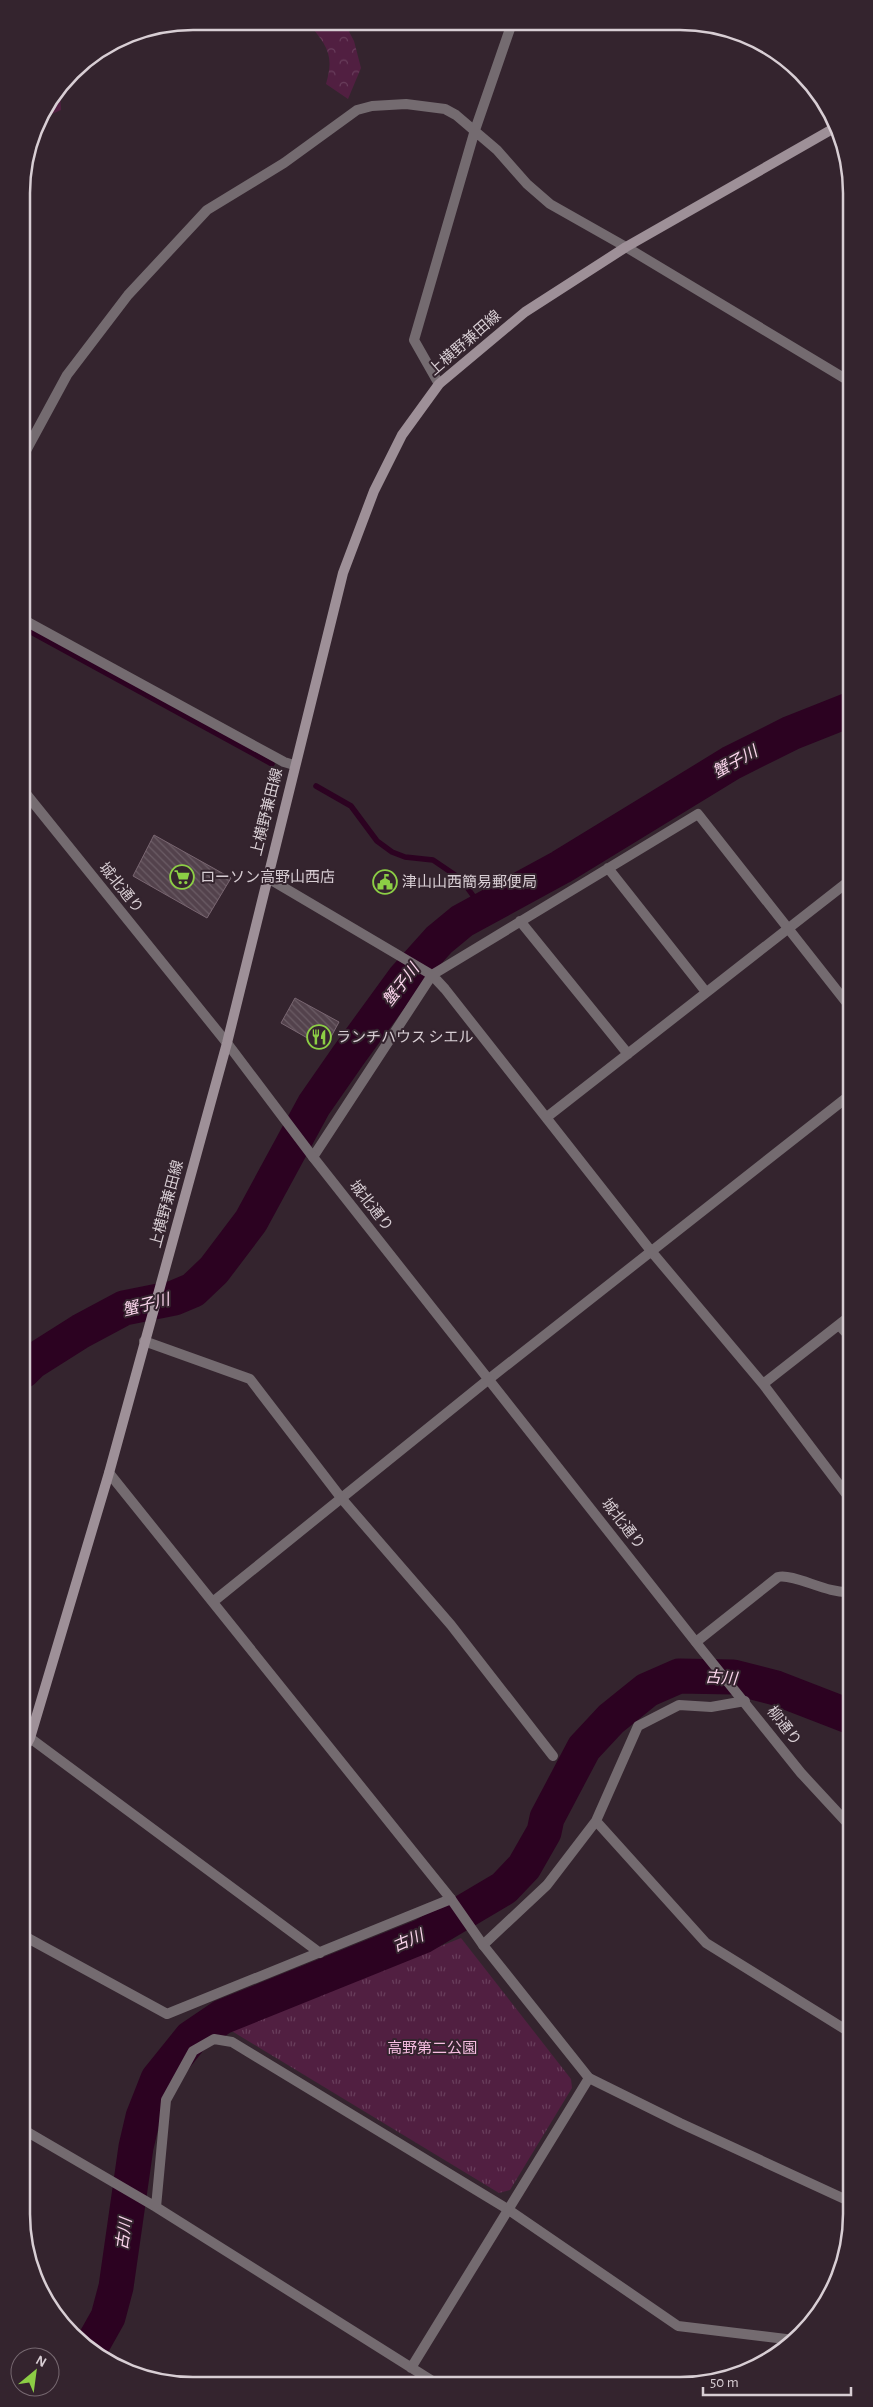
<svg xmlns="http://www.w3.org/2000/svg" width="873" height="2407" font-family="'Alegreya Sans','Noto Sans JP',sans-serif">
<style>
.forest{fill:url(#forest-crowns)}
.park{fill:url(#park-tufts)}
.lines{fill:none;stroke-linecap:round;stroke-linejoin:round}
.stream{stroke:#2c0221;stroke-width:5.5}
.river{stroke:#2c0221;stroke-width:35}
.building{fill:url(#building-back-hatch);stroke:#796671}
.minor{stroke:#746b70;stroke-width:10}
.tertiary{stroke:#746b70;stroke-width:10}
.secondary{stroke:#9e9098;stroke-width:10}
.labels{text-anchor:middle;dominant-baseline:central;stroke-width:4;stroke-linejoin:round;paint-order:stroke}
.street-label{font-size:15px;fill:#d8ced4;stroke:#34242e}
.poi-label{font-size:15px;fill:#d8ced4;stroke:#34242e;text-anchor:start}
.park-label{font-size:15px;fill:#f6bee1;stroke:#34242e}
.water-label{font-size:16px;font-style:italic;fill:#fbd5ec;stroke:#34242e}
.rim{fill:none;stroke:#d8ced4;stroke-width:2.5}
</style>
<defs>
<pattern id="forest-crowns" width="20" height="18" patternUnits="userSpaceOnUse" patternTransform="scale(1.25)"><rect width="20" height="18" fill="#511f41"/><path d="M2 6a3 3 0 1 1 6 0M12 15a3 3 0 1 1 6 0" fill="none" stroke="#693e5c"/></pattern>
<pattern id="park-tufts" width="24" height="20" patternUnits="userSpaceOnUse" patternTransform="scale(1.25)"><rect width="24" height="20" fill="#511f41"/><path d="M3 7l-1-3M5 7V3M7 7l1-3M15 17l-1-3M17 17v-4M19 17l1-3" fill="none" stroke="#693e5c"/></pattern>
<pattern id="building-back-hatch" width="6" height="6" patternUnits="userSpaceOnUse" patternTransform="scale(1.25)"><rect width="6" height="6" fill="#53424c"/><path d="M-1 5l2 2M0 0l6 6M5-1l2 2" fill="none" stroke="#6b5c65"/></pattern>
</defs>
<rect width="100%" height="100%" fill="#34242e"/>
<path class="forest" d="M308,22H344L354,41L361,68L348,99L326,84C335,53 326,46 308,22Z
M60,89L61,110L38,120L39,117Z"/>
<path class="park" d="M461,1938L571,2079L572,2088L510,2190L499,2193L230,2030Z"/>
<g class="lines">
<path class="stream" d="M22,627L272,764
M316,786L351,806L377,841L392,852L405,857L433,860L461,879L482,908"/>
<path class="river" d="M23,1371L32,1362L81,1331L124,1308L174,1298L193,1290L214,1270L251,1221L314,1105L348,1056L404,979L439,940L462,921L561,867L731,763L791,733L849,710
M90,2349L108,2317L116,2287L136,2147L143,2117L158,2079L191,2038L222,2017L423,1936L504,1888L524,1867L544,1832L547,1818L584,1748L611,1719L647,1690L679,1676L733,1677L776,1688L851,1717"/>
</g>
<path class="building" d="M154,835L231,878L207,918L133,876Z
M295,998L339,1022L325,1048L281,1023Z"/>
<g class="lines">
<path class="minor" d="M439,384L414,340L475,130L512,23
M22,458L67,375L128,295L207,210L284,163L357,110L372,106L406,104L445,109L456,115L497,150L527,184L550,204L626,247L849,381
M22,619L284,762L294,765
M608,868L706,992
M266,877L432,975L445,989L651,1251L763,1384L850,1499
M520,921L628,1054
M547,1117L849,881
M313,1157L432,975L698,814L850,1007
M839,1325L850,1337
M144,1341L250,1379L342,1499L451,1625L553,1756
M489,1379L850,1095
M763,1384L850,1316
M696,1642L778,1577C794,1573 827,1594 850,1592
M30,1738L320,1953
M596,1821L706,1943L851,2033
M24,1936L167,2014L451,1899
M483,1945L547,1885L596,1821L638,1726L679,1705L711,1707L745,1701
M24,2130L156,2207L434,2382
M156,2207L166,2100L193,2051L214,2039L232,2042L509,2210L678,2326L794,2340
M411,2368L589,2078"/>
<path class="tertiary" d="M23,790L227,1043L313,1157L702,1650L801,1773L851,1827
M109,1473L451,1899L483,1945L589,2078L680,2123L851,2202
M214,1601L489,1379"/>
<path class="secondary" d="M24,1749L30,1738L109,1473L227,1043L343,573L374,491L402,435L439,384L525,312L626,247L836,127"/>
</g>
<defs>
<g id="supermarket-ring" transform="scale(1.25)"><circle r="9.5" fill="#34242e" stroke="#8cce45" stroke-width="1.5"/><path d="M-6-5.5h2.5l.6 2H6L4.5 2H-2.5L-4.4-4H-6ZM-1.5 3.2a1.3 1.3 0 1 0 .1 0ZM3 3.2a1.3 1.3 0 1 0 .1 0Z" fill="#8cce45"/></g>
<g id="civic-ring" transform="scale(1.25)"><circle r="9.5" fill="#34242e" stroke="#8cce45" stroke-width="1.5"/><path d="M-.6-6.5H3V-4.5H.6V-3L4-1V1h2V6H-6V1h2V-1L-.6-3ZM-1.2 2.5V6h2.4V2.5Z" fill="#8cce45"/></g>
<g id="restaurant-ring" transform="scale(1.25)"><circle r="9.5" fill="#34242e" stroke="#8cce45" stroke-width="1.5"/><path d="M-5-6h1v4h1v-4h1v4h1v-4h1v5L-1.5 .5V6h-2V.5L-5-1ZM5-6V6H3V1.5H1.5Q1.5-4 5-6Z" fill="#8cce45"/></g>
</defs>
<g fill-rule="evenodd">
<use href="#supermarket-ring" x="182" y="877"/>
<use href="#civic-ring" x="385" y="882"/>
<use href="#restaurant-ring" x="319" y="1037"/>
</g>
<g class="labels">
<g class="street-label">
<text transform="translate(465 343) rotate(-41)">上横野兼田線</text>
<text transform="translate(267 812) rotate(-76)">上横野兼田線</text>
<text transform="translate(121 888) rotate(51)">城北通り</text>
<text transform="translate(167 1204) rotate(-75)">上横野兼田線</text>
<text transform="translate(371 1206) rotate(52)">城北通り</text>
<text transform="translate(623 1524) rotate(52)">城北通り</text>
<text transform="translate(784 1726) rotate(52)">柳通り</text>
</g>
<g class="poi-label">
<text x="200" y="877">ローソン高野山西店</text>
<text x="402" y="882">津山山西簡易郵便局</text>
<text x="336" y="1037">ランチハウス シエル</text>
</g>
<g class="park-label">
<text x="432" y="2048">高野第二公園</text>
</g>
<g class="water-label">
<text transform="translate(735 762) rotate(-29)">蟹子川</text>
<text transform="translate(401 985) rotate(-52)">蟹子川</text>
<text transform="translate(146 1305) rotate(-14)">蟹子川</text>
<text transform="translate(721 1678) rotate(4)">古川</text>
<text transform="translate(408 1941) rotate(-23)">古川</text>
<text transform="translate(124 2234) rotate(-82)">古川</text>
</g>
</g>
<path d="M0 0H873V2407H0ZM193 30H680A163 163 0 0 1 843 193V2214A163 163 0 0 1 680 2377H193A163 163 0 0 1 30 2214V193A163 163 0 0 1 193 30Z" fill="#34242e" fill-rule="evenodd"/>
<path class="rim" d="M193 30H680A163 163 0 0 1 843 193V2214A163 163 0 0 1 680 2377H193A163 163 0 0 1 30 2214V193A163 163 0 0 1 193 30Z"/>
<g transform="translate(35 2372) rotate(29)"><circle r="24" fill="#34242e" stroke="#766870"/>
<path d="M0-4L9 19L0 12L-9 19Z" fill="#8cce45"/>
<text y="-8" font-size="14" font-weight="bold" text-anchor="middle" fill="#d8ced4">N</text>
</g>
<path d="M703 2387v8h148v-8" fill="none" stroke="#d8ced4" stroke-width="2.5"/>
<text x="710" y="2387" font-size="15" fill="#d8ced4" stroke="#34242e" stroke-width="4" paint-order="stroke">50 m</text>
</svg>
